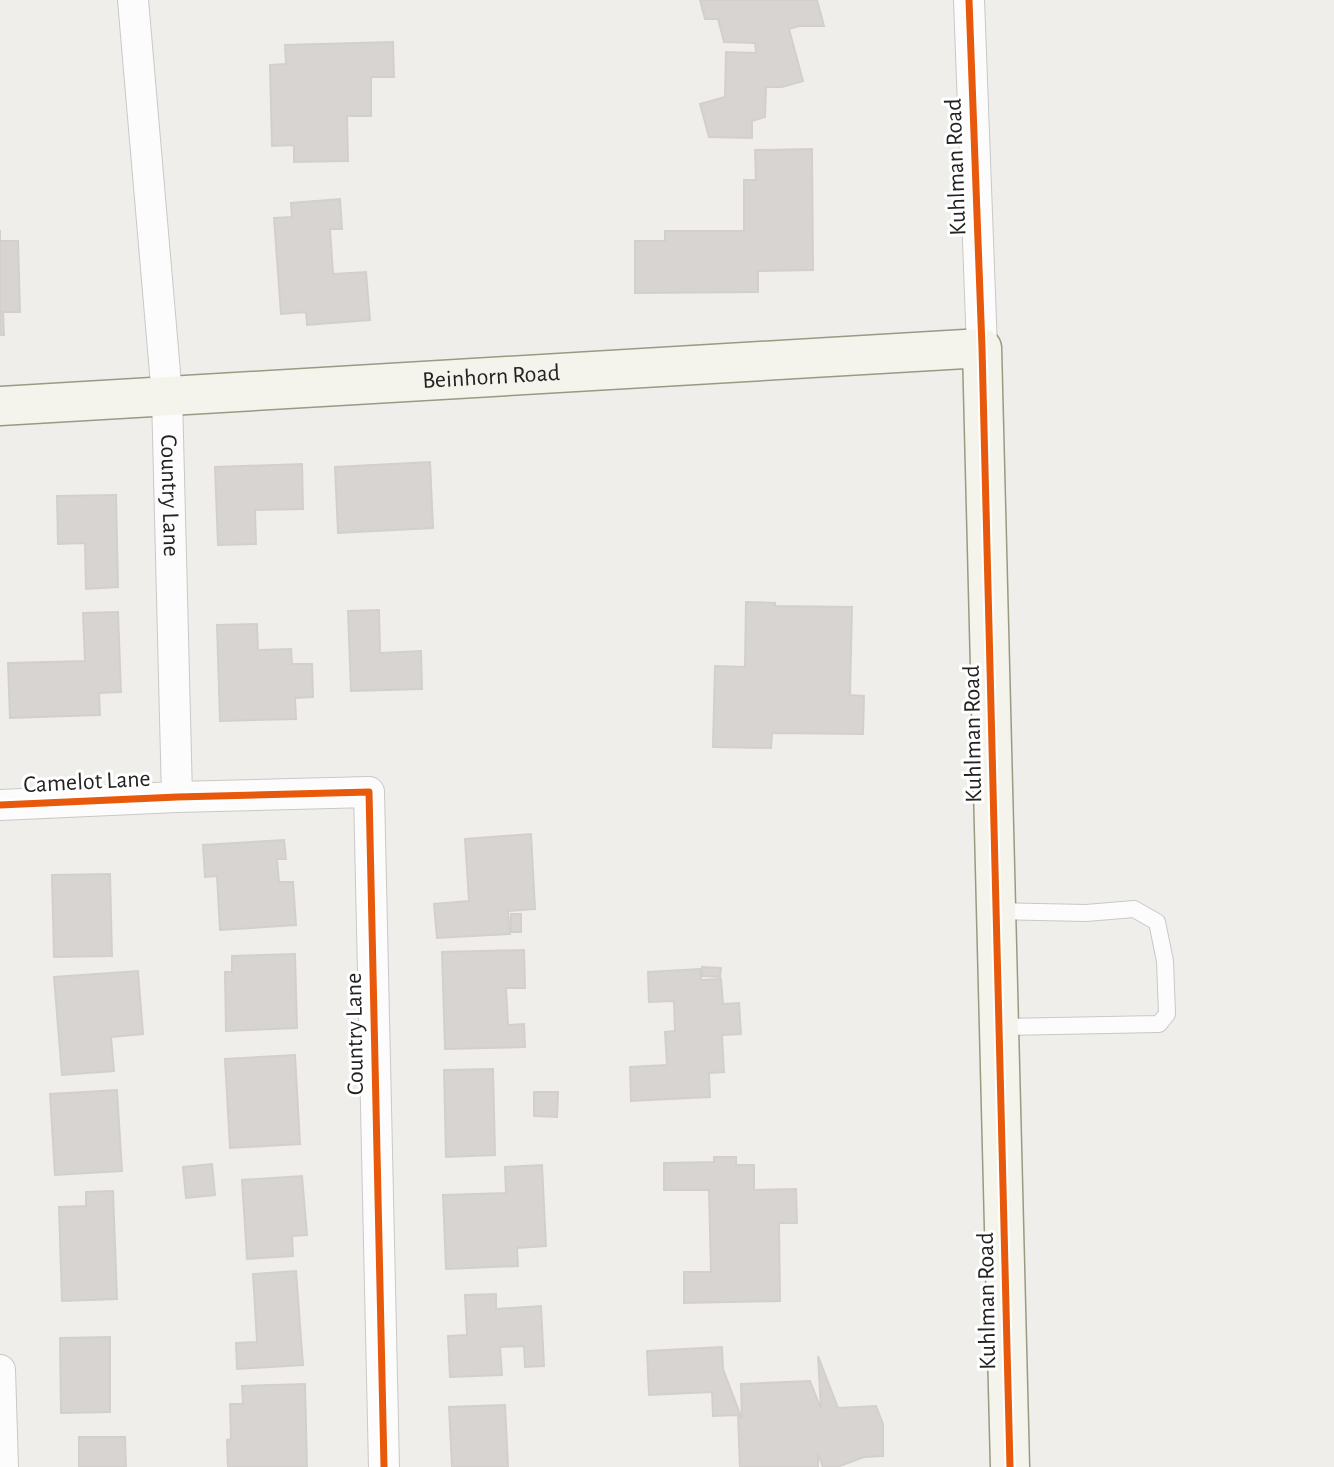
<svg xmlns="http://www.w3.org/2000/svg" width="1334" height="1467" font-family="'Alegreya Sans',sans-serif">
<style>
.building{fill:#d7d4d2;stroke:#d3d0cc;stroke-width:2}
.lines{fill:none;stroke-linecap:round;stroke-linejoin:round}
.lane-casing{stroke:#c9c8c7;stroke-width:18}
.street-casing{stroke:#c9c8c7;stroke-width:32}
.secondary-casing{stroke:#999a82;stroke-width:41}
.lane{stroke:#fdfcfc;stroke-width:16}
.street{stroke:#fdfcfc;stroke-width:30}
.secondary{stroke:#f4f4ed;stroke-width:38}
.cycleway-casing{stroke:#fff;stroke-width:11}
.cycleway{stroke:#e8590c;stroke-width:7}
.labels{text-anchor:middle;dominant-baseline:central;stroke-width:6;stroke-linejoin:round;paint-order:stroke}
.street-label{font-size:24px;fill:#222;stroke:#fff}
</style>
<rect width="100%" height="100%" fill="#f0eeeb"/>
<path class="building" d="M700,0H817L824,26H799L789,29L803,81L782,87H766L765,117L752,121V138L709,137L700,104L725,97L726,52L756,53L755,43L724,42L718,19H705Z
M393,42L394,77H371V116H347L348,161L294,162V145L272,146L270,65L286,64L285,45Z
M812,149L813,270L758,271V292L635,293V241H665V231H744V180H756L755,150Z
M340,199L342,229H330L333,274L366,272L370,320L307,325L306,312L281,314L274,218L292,217L291,203Z
M0,230V241H18L20,312H3L4,335H0Z
M430,462L433,528L338,533L335,467Z
M302,464L303,509L255,510L256,544L218,545L215,467Z
M116,495L118,587L86,589L85,543L58,544L57,496Z
M746,602L775,603V606L852,607L850,695L864,696L863,734L772,733L771,748L713,747L715,666L745,667Z
M379,610L380,653L421,651L422,689L351,691L348,611Z
M118,612L121,692L99,693L100,715L10,718L8,663L85,661L83,613Z
M257,624L258,650L291,649L292,664H312L313,697L295,698L296,719L220,721L217,625Z
M531,834L535,909L508,911L510,934L437,938L434,904L469,901L465,839Z
M284,840L286,859H277L279,882H293L296,925L220,930L217,876L205,877L203,845Z
M110,874L112,956L54,957L52,875Z
M511,914H521V932H511Z
M524,950L525,988H506L508,1025L524,1024L525,1047L445,1049L442,952Z
M295,954L297,1028L226,1031L225,972H232V956Z
M702,967L721,968L720,977L702,976Z
M700,969L701,980L721,979L723,1004L739,1003L741,1034L722,1035L724,1072L709,1073L710,1097L631,1101L630,1067L667,1065L665,1032L675,1031L674,1001L649,1002L648,972Z
M138,971L143,1034L111,1037L114,1071L62,1075L54,977Z
M295,1055L300,1144L230,1148L225,1059Z
M493,1069L495,1155L446,1157L444,1070Z
M117,1090L122,1171L55,1175L50,1094Z
M534,1092H558L557,1117L534,1116Z
M714,1157H736V1165H754V1190L796,1189L797,1223H779L780,1301L684,1303V1272H711L709,1190H664V1163L714,1162Z
M212,1164L215,1195L186,1198L183,1167Z
M542,1165L546,1246L517,1248L518,1266L446,1269L443,1195L506,1193L505,1167Z
M302,1176L307,1235L292,1236L293,1256L247,1259L242,1180Z
M113,1191L117,1299L62,1301L59,1207L86,1206V1192Z
M296,1271L303,1365L237,1369L236,1343L257,1342L253,1274Z
M496,1294V1309L541,1306L544,1366L525,1367L524,1346L500,1347L502,1375L450,1377L448,1336L467,1335L465,1295Z
M110,1337V1412L61,1413L60,1338Z
M722,1347L723,1369L742,1419L741,1384L810,1381L821,1409L818,1356L838,1408L876,1406L883,1424V1456L864,1457L837,1467H823L818,1454V1467H740L738,1415L713,1416L712,1392L649,1395L647,1351Z
M305,1384L307,1467H228L227,1440L231,1439L230,1404H243L242,1386Z
M505,1405L508,1467H452L449,1407Z
M79,1437H125L126,1467H79Z"/>
<g class="lines">
<g class="lane-casing">
<path id="lane" d="M996,911L1086,913L1134,909L1157,922L1165,961L1167,1014L1159,1024L999,1027"/>
</g>
<g class="street-casing">
<g id="street">
<path id="s1" d="M133,0L167,396L177,797"/>
<path d="M969,0L982,348"/>
<path d="M0,805L177,797L369,792L384,1467"/>
<path d="M0,1370L3,1467"/>
</g>
</g>
<g class="secondary-casing">
<g id="secondary">
<path id="s2" d="M0,406L982,348L1010,1467"/>
</g>
</g>
<use href="#lane" class="lane"/>
<use href="#street" class="street"/>
<use href="#secondary" class="secondary"/>
<g class="cycleway-casing">
<path id="cycleway" d="M969,0L982,348L1010,1467
M0,805L177,797L369,792L384,1467"/>
</g>
<use href="#cycleway" class="cycleway"/>
</g>
<g class="labels">
<g class="street-label">
<text transform="translate(956 167) rotate(-92)">Kuhlman Road</text>
<text stroke="none"><textPath href="#s2" startOffset="492">Beinhorn Road</textPath></text>
<text stroke="none"><textPath href="#s1" startOffset="497">Country Lane</textPath></text>
<text transform="translate(973 734) rotate(-91)">Kuhlman Road</text>
<text transform="translate(87 782) rotate(-3)">Camelot Lane</text>
<text transform="translate(355 1034) rotate(-91)">Country Lane</text>
<text transform="translate(987 1301) rotate(-91)">Kuhlman Road</text>
</g>
</g>
</svg>
